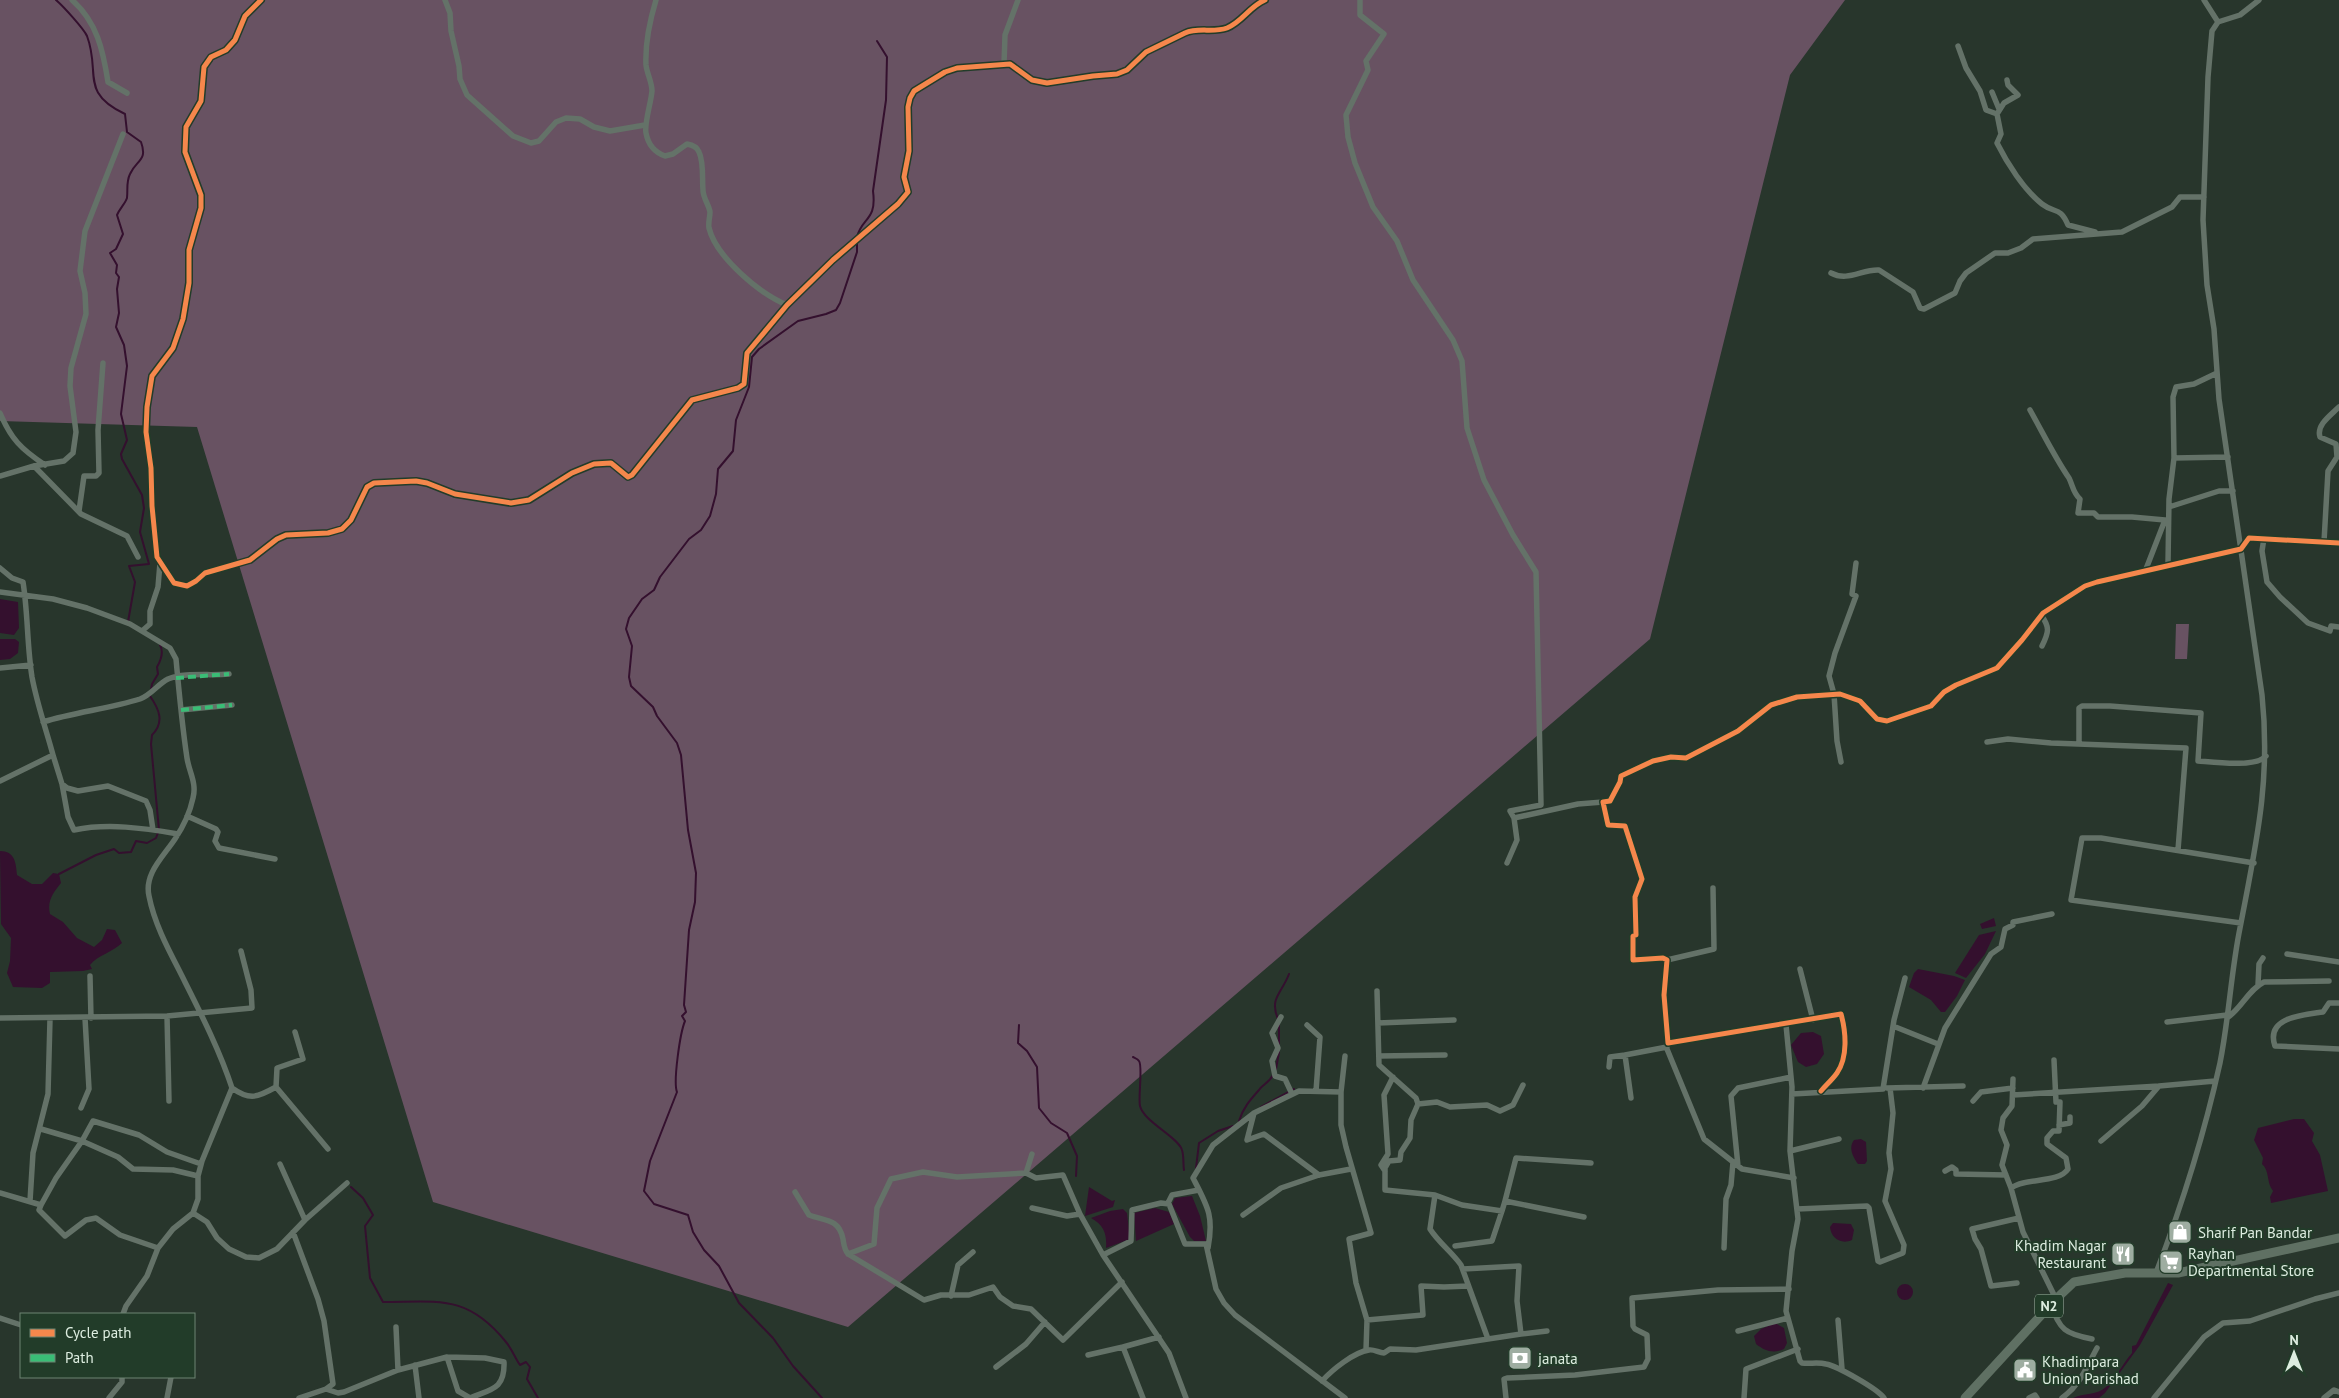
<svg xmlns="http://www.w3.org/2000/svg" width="2339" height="1398" font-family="'PT Sans',sans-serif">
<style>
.green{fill:#685262}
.water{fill:#34102e}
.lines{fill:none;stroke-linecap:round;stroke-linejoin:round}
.stream{stroke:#34102e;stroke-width:2}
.minor{stroke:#647268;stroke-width:5.5}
.highway{stroke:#5f7063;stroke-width:9}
.quiet{stroke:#3abd76;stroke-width:4;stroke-dasharray:8 4;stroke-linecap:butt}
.cycleway-casing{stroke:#223c29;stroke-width:8}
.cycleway{stroke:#f5874c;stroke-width:5}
.labels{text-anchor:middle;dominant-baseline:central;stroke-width:4;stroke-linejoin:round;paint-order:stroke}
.shield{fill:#223c29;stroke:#a5b8a9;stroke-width:1}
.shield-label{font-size:14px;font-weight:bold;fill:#ddede0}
.poi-label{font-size:15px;fill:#ddede0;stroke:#223c29;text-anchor:start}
</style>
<rect width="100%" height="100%" fill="#28362c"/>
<path class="green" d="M0,0H1845L1790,75L1650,639L848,1327L433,1202L197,427L0,421Z
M2176,624H2189L2187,659H2175Z"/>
<path class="water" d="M0,599L18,602L19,628L14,635L0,633Z
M0,639H15L19,642L18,653L10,659L0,660Z
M0,851C15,851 16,863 17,875L32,884H42L53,873L59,874L61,883C53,893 47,901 50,914L63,922L77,938L94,947L102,940L107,929L115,930L122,943C113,952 98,955 90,965L92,969L83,971L50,972V983L42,988L13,987L7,973L10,961L11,938L1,924Z
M1994,918L1996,926L1982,929L1980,924Z
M1996,931L1985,954L1966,978L1955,973L1979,935Z
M1918,969L1954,976L1965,980L1957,996L1945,1012H1941L1931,1000L1909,987L1914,973Z
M1813,1032L1821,1036L1824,1054L1817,1064L1806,1067L1798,1062L1791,1045L1801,1033Z
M2294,1119H2304L2314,1133L2312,1141L2320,1155L2328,1191L2271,1203L2270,1197L2273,1191C2266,1182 2270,1171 2262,1164L2263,1158L2254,1140L2258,1128Z
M1861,1139L1866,1142L1867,1161L1865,1164H1858C1853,1157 1848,1148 1854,1140Z
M1089,1187L1112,1201L1115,1200L1113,1207L1085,1216Z
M1192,1196L1200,1216L1206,1241H1194L1190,1237L1172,1204L1175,1198Z
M1155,1208L1169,1212L1174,1224L1136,1241L1134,1213Z
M1123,1209L1127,1213L1130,1239L1106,1248C1107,1234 1104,1225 1091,1218L1110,1211Z
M1833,1223L1851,1224L1854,1230L1852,1240C1841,1245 1831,1238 1830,1227Z
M2168,1283L2173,1285L2140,1345L2105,1393L2099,1398H2073C2083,1393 2098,1395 2106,1387C2115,1380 2123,1363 2132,1353V1346L2136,1345Z
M1897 1292a8 8 0 1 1 16 0a8 8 0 1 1-16 0Z
M1775,1323L1784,1328L1787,1343L1784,1349C1773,1354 1765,1351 1756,1344L1754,1336L1761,1329Z"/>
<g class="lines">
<path class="stream" d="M56,0C63,6 84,29 87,36C101,73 79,92 125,114L127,132L141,142C148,161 136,160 130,174C126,182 128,189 127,198C125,204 120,208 117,215L123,234L116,249L110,253L117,265L116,273L119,277L117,289L119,313L116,327L124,345L127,366L121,414L127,440L121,454L122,459L142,495L144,508L140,532L149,564L129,566L135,582L128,622
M857,237C862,217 877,221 873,191L886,100L887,57L877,41
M151,690L152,684L158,674L157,667C161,660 164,652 160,645
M59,874L96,855L114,849L119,853L131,852L136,841L147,843L156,838L159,830L151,744L152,735C165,722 159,709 150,696
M1278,1019C1269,998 1282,993 1289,974
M1279,1024V1044
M1019,1025L1018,1043L1027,1051L1037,1067L1039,1108L1051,1123L1067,1133L1077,1156L1076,1176
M1133,1057C1135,1058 1138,1059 1139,1061C1143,1066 1138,1098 1140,1106C1144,1122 1178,1137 1182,1150C1184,1156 1183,1164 1184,1170
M1276,1069L1279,1052
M1261,1107L1294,1089
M1239,1121C1243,1108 1250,1100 1259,1090C1263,1084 1269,1083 1273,1075
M1196,1168L1199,1143L1218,1131L1233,1126
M351,1187L363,1198L373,1215L365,1226L370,1278L383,1302C439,1302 467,1294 506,1342C512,1349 515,1358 520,1365L526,1362L530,1367L527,1379L538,1398
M822,1398L793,1366L773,1338L739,1303L719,1266L704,1250L693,1232L688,1215L654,1204L644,1191L650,1161L677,1092C673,1082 680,1033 685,1021L682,1016L686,1012L684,1005L689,930L695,902L696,873L688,830L681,755L677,743L657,716L653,707L631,686L629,677L632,646L626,629L629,618L642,599L654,590L660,577L689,539L701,530L710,516L716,494L718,469L733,451L736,420L749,387L752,357L759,349L798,321L826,314L836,310L840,303L857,252V241"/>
<path class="minor" d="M72,0C97,22 103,50 108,82L127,93
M261,0L245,16L235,40L226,50L211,57L204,67L201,101L186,127L185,152L201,195V208L189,250V283L183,319L173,348L152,376L147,407L146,432L151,468L152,506L157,557L174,583L187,586L196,581L205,573L250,560L277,539L286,535L328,533L342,529L351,520L367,487L374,483L416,481L427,483L455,494L511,503L529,500L572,473L594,464L611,463L628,477L632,475L692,400L738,388L744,384L747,353L787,305L833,260L898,204L908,192L904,177L909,151L908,107L910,98L914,91L945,72L957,68L1010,64L1032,80L1047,83L1093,76L1117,74L1127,70L1146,52L1185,33C1198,27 1213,33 1227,28C1242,22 1250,6 1265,0
M445,0L450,13L451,31L459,66L460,79L467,95L513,136L531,143L539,141L556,122L566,118L580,119L594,127L610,131L645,125
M656,0C650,20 645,44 646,65C647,74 652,82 652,91C651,103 644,124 646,133C648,144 654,152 665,156L673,154L687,144C693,145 697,147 699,152C704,162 702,180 703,190C703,198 709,205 710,212C710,217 708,223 709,228C716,257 760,294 787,305
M1360,0V15L1384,34L1366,61L1368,70L1346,115L1348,137L1355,163L1373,207L1397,241L1413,280L1453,340L1462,361L1467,428L1484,480L1513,535L1536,572L1541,805L1510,811L1514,818L1578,804L1603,802
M2204,0L2218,22
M1958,46L1966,68L1980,91L1986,110L1997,114
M1004,64L1005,35L1018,0
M2007,80L2008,85L2018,95L2004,103L1997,114L2001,134L1997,143C2007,163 2024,190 2042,204C2055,214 2060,206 2068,225L2095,232
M1992,92L1999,109
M1831,273C1848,282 1862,269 1879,270L1913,292L1920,308L1924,309L1955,293L1960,281L1966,273L1995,253H2008L2021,248L2033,239L2122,232L2172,207L2180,197H2204
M2217,373L2194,384L2176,387L2173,397L2174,458L2228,457
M2030,410C2043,433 2054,456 2069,478C2073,486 2073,493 2080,499L2078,513H2094L2098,517H2132L2165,520
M0,413C11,439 21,449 45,465
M34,466L81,514L127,536L138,557
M0,476L34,466L64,461L73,453L76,432L70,386L71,368L86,314L85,293L80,271L85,231L123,134
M2169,507L2219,491H2233
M79,511L84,476H96L99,473L98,430L103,363
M2264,538L2262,551L2267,582L2280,597L2308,623L2330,631L2331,626L2339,627
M2324,542L2328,471L2337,457L2336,444L2320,437C2316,425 2331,415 2339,407
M2168,564L2169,499L2174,458
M0,568L12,578L23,582C28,613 27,646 32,677C37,704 46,729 53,755L0,781
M2146,569L2165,520H2168
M0,592L53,599L87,608L130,624L170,648L176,659C179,692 182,725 187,758C189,772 197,783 193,798C190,812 183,827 175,839C163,857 144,874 149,896C154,922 167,947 179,970C198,1008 219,1048 232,1088L202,1161L198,1176V1199L193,1213L173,1229L158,1248L147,1276L126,1306L123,1314
M2041,615C2050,627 2049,632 2042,646
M142,631L150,624V611L158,587L160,563
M0,668L31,665
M181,710L232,705
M43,722C75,712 108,709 140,699C151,695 158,684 168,679C185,672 210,676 229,674
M1987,742L2008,739L2051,743L2186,748L2178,850
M2079,744V708L2082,706H2110L2201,713L2198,761C2212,762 2256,768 2266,756
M53,755L62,784L67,788L78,791L108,786L146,801L150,810L153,830
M1841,762L1837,741L1834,694L1829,676L1835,653L1856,596L1852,594L1856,563
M62,784L68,817L74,830C108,823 143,828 178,834
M187,816L216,829L218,832L215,841L219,848L275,859
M1507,863L1517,840L1514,818
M2241,923L2071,900L2082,838H2101L2254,863
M2287,954L2339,962
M1667,960L1714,949L1713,888
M1800,969L1813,1020
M90,976L91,1018
M2258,985L2259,964L2263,958
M1377,991L1379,1065L1416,1098L1418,1104L1411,1120L1410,1138L1401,1152L1400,1160L1389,1161L1385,1168V1190L1435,1195L1430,1229C1439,1243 1452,1252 1461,1265L1488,1339L1521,1334
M2339,1003H2329L2323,1012C2303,1015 2265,1017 2275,1046L2339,1049
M167,1016L169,1101
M1281,1017L1272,1033L1278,1048L1272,1061L1275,1076L1285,1079L1292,1094
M0,1018L167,1016L252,1008L251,990L241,951
M2227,1018C2242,1008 2248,990 2264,982L2329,981
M2167,1022L2227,1015
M1378,1023L1454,1020
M1307,1025L1320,1037L1316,1091
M1786,1025L1792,1087L1790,1151L1798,1219L1792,1251L1786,1311L1800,1361L1802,1363C1810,1364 1818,1362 1826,1364C1837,1366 1878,1389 1884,1398
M1893,1026L1938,1044
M1667,1049L1704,1139L1742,1169L1794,1178
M1379,1056L1445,1055
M1609,1067L1610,1057L1625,1055
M2013,1079L2012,1106L2003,1118L2001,1130L2007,1145L2002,1165L2011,1188L2023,1232L2056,1299
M276,1087L277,1068L303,1059L295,1032
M232,1088C250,1101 258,1097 276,1087L328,1149
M1887,1088L1963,1086
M1923,1088L1945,1028L1991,954L2001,947L2005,929L2013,925V922L2052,914
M1821,1091C1826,1085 1832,1080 1837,1073C1848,1057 1846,1032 1841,1014L1668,1043L1664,995L1667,960L1663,958L1633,960V936L1636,935L1635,897L1642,879L1625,826L1608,825L1603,802L1610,801L1620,782L1621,776L1653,761L1671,757L1686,758L1738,731L1771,705L1797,697L1840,694L1860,701L1877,719L1887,721L1931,706L1944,692L1956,685L1997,668L2022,640L2043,613L2085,586L2097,582L2241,549L2249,538L2339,543
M1341,1092L1345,1056
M1792,1094L1883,1089L1894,1020L1905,978
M2013,1095L2159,1086
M1631,1098L1625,1055L1667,1047
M1973,1101L1981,1092L2013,1088
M1418,1104L1437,1102L1450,1107L1487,1105L1500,1111L1513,1105L1523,1085
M81,1108L89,1089L85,1018
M2059,1125L2070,1123V1117
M41,1129L82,1141L93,1121L139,1135L167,1152L201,1164
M2101,1141L2142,1106L2159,1086L2215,1081
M1790,1151L1839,1139
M1032,1154L1026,1173L1036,1178L1063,1175L1080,1214
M1738,1166L1731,1096L1738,1088L1791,1077
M1385,1171L1381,1165L1388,1154L1384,1095L1393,1077
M1945,1171L1952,1167L1956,1170V1174L2006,1175
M1319,1175L1264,1134L1247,1140L1254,1113L1299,1091L1341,1092V1125L1346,1147L1371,1233L1349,1239L1356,1283L1367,1320L1366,1350
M2011,1188C2026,1177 2058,1184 2068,1169L2066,1158L2047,1144V1138L2053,1131H2059L2060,1102H2056L2054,1060
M795,1192L809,1215C824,1221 839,1218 843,1239C844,1245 844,1249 848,1254L924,1300L941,1295H969L993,1287L1000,1297L1013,1306L1031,1309L1063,1340L1122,1282
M0,1193L41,1205L56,1178L82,1141L118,1157L133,1169L173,1170L198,1176
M1435,1195L1462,1205L1502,1211L1505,1201L1584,1217
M30,1201L33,1153L48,1094L50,1019
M1505,1201L1516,1158L1591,1163
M1168,1203L1172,1195L1199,1190
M41,1205L39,1210L65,1236L86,1220L96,1218L120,1235L158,1248
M1032,1208L1067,1216L1080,1214L1103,1255
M1797,1209L1867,1206L1869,1208L1878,1261L1880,1262L1903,1253L1904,1245L1885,1201L1891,1169L1889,1153L1893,1113L1890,1088
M193,1213L207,1222L217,1238L229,1249L246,1257L259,1258L277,1249L305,1220L280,1164
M1243,1215L1281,1188L1319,1175L1351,1169
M305,1220L347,1183
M293,1232L318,1299L324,1321L333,1384L326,1389
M1455,1246L1492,1241L1502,1211
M1208,1248C1214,1216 1208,1207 1193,1178L1213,1145L1254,1113
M1724,1248L1726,1199L1731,1185L1733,1162
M848,1254L874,1244L877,1208L891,1179L923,1172L957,1177L1026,1173
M1463,1269L1519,1266L1517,1301L1521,1334L1547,1331
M2156,1273C2182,1205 2204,1135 2220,1063C2229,1018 2231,972 2240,928C2256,844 2271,782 2262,695L2219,399L2214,329L2207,285L2203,220L2208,77L2212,31L2218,22L2240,15L2259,0
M2017,1283L1991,1286L1981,1249L1975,1239L1972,1229L2019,1218
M951,1296L958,1265L973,1252
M2051,1304C2059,1330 2066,1334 2092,1339
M0,1318L21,1325
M1367,1320L1423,1315L1421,1286L1444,1287L1468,1286
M1838,1320L1842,1369
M396,1327L398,1370
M1738,1331L1788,1318
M1088,1355L1123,1347
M447,1357L485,1358L504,1362C505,1389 492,1389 470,1398
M415,1365L419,1398
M996,1367L1026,1344L1045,1322
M1322,1381C1332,1370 1354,1352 1369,1350C1374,1349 1379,1353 1384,1353L1390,1349L1416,1350L1488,1339
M109,1398L122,1382V1377
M167,1398L171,1377
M299,1398L326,1389L338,1393L344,1392L398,1370L447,1357L458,1391L470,1398
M1143,1398L1123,1347L1159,1337
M1186,1398L1169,1353L1103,1255L1131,1241L1132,1210L1161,1203L1169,1204L1185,1244H1206L1216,1289L1224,1303L1235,1315L1345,1398
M1506,1398L1504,1379L1507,1378L1575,1375L1644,1367L1648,1359L1647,1335L1635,1329L1633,1326L1632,1298L1718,1290L1789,1289
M1744,1398L1746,1369L1798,1349
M2029,1398L2035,1395L2037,1398
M2062,1398C2081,1384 2086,1368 2097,1348
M2154,1398L2204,1337L2223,1323L2250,1321L2315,1299L2339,1293
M2324,1398L2334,1390L2339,1392"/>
<path class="highway" d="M1965,1398L2056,1299L2074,1282L2125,1273H2178L2339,1238"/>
<path class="quiet" d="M176,678L229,674
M181,710L232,705"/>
<g class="cycleway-casing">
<path id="cycleway" d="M261,0L245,16L235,40L226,50L211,57L204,67L201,101L186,127L185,152L201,195V208L189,250V283L183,319L173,348L152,376L147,407L146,432L151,468L152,506L157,557L174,583L187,586L196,581L205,573L250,560L277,539L286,535L328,533L342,529L351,520L367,487L374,483L416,481L427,483L455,494L511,503L529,500L572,473L594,464L611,463L628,477L632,475L692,400L738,388L744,384L747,353L787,305L833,260L898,204L908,192L904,177L909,151L908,107L910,98L914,91L945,72L957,68L1010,64L1032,80L1047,83L1093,76L1117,74L1127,70L1146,52L1185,33C1198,27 1213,33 1227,28C1242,22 1250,6 1265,0
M1821,1091C1826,1085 1832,1080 1837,1073C1848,1057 1846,1032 1841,1014L1668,1043L1664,995L1667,960L1663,958L1633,960V936L1636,935L1635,897L1642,879L1625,826L1608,825L1603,802L1610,801L1620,782L1621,776L1653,761L1671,757L1686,758L1738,731L1771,705L1797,697L1840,694L1860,701L1877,719L1887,721L1931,706L1944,692L1956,685L1997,668L2022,640L2043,613L2085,586L2097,582L2241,549L2249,538L2339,543"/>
</g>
<use href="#cycleway" class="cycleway"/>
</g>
<defs>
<g id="shop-square" transform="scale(1.25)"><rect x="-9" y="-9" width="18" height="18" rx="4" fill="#9eada1" stroke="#223c29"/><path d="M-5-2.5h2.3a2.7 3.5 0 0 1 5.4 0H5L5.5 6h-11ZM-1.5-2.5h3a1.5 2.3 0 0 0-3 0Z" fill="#fff"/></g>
<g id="restaurant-square" transform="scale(1.25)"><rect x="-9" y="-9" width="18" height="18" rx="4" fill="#9eada1" stroke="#223c29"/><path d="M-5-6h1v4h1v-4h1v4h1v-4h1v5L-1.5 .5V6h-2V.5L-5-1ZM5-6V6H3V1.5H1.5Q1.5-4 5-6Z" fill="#fff"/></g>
<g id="supermarket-square" transform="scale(1.25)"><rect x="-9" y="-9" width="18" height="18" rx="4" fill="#9eada1" stroke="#223c29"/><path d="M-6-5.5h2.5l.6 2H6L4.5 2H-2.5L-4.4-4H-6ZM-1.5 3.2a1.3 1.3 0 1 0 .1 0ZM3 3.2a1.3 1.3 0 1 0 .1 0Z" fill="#fff"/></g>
<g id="bank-square" transform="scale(1.25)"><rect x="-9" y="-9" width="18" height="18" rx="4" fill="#9eada1" stroke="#223c29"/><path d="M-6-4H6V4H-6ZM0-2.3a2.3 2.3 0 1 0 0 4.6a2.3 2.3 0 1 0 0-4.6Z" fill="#fff"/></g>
<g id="civic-square" transform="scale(1.25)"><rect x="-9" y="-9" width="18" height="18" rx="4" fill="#9eada1" stroke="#223c29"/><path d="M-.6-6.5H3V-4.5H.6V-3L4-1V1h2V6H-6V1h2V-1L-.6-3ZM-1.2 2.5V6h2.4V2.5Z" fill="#fff"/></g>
</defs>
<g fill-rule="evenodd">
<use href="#shop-square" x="2180" y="1232"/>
<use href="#restaurant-square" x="2123" y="1254"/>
<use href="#supermarket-square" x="2171" y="1262"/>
<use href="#bank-square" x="1520" y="1358"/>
<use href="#civic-square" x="2025" y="1370"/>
</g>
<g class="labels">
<rect class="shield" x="2035" y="1294.5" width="28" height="23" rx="4"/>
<g class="shield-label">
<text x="2049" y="1306">N2</text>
</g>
<g class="poi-label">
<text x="2198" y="1232">Sharif Pan Bandar</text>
<text x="2106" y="1245" text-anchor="end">Khadim Nagar<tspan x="2106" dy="17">Restaurant</tspan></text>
<text x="2188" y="1253">Rayhan<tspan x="2188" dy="17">Departmental Store</tspan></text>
<text x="1538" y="1358">janata</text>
<text x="2042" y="1361">Khadimpara<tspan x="2042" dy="17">Union Parishad</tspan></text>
</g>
</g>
<rect x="20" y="1313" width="175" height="65" fill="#223c29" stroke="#6d8372"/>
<rect x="30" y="1329" width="25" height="8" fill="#f5874c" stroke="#6d8372"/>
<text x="65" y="1338" font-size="15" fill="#ddede0">Cycle path</text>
<rect x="30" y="1354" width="25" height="8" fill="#3abd76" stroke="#6d8372"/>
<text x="65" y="1363" font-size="15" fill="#ddede0">Path</text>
<g transform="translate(2294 1353)" stroke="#223c29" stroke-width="4" paint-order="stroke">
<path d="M0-4L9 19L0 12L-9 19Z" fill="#ddede0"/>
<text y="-8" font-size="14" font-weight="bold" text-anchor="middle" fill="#ddede0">N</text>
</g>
</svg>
